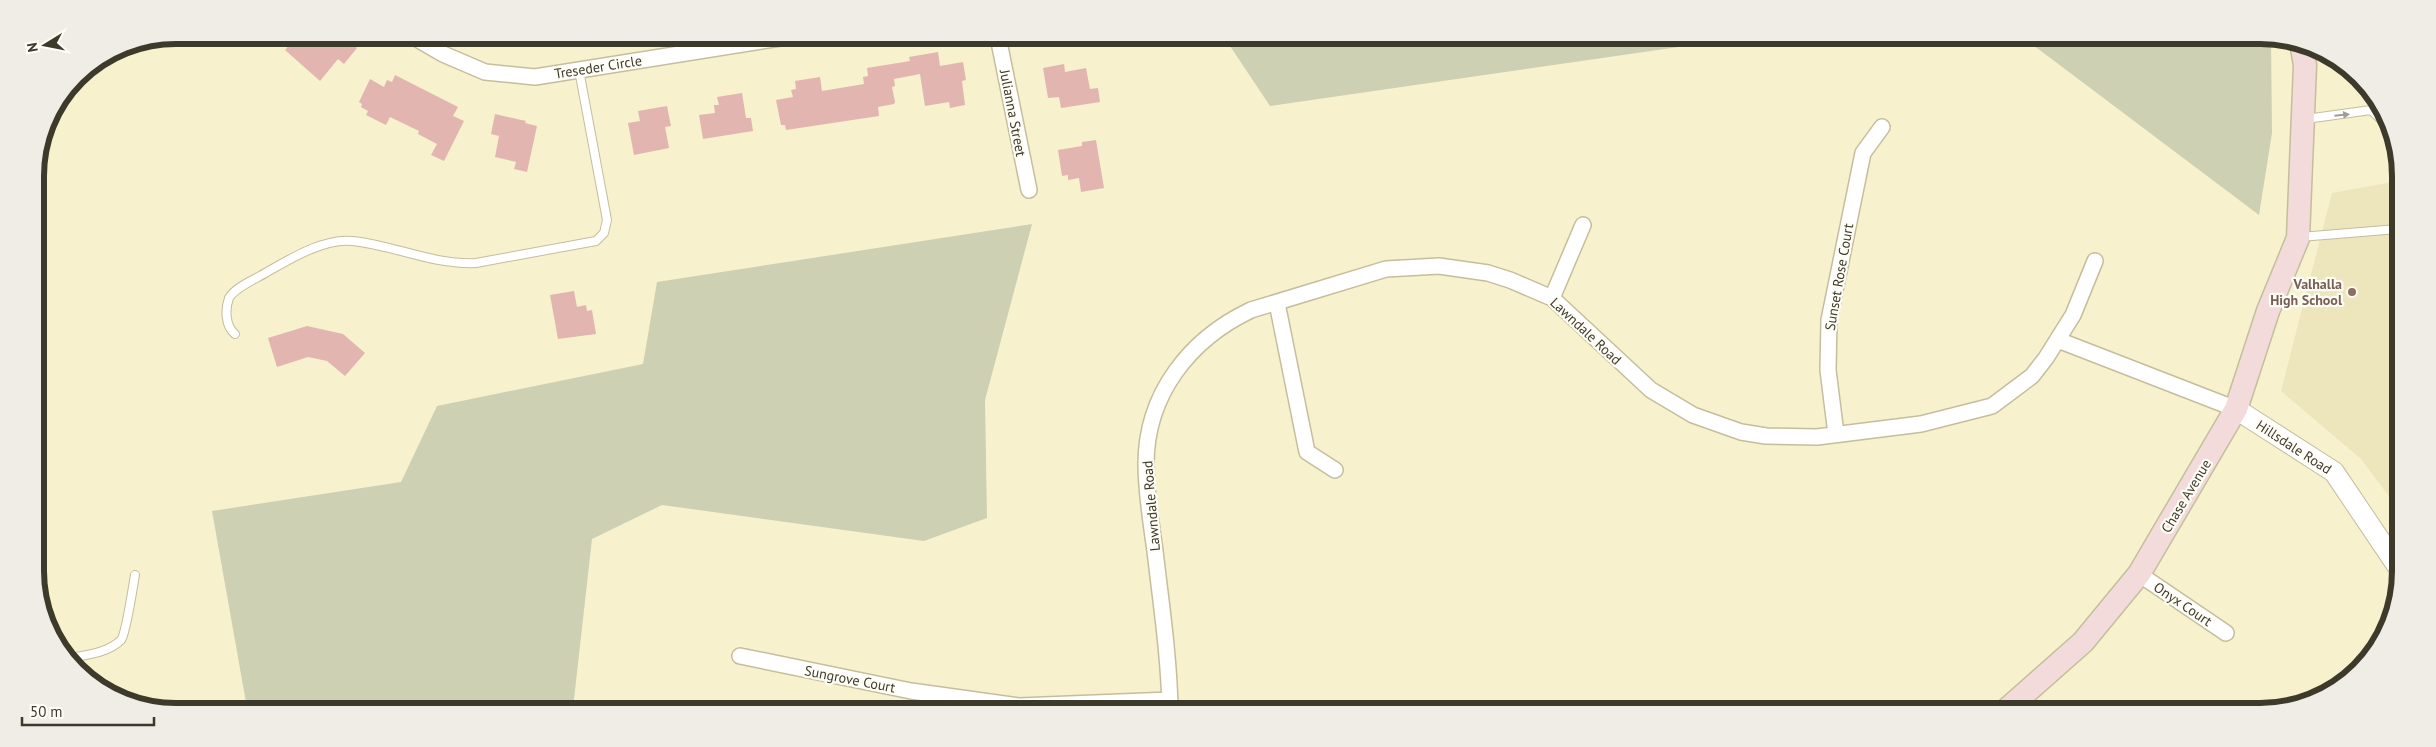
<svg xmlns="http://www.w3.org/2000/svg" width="2436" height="747" font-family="'PT Sans',sans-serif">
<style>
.built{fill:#ede5bb}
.green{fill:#cdd0b3}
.building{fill:#e3b5b0}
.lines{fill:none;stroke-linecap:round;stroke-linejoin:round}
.service-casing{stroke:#c4be9d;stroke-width:10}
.minor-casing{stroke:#c4be9d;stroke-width:18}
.tertiary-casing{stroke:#c4be9d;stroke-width:22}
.secondary-casing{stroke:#c4be9d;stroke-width:25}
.service{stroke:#fff;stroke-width:8}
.minor{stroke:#fff;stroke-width:15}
.tertiary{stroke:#fff;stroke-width:20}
.secondary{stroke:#f2dbda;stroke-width:22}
.oneway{fill:#9e9c96}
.education-dot{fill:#8d6e63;stroke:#fefdf6;stroke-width:2}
.labels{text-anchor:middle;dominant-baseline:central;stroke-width:4.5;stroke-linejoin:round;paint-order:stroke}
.street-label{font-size:14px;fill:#3d3a2c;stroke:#fefdf6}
.education-label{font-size:14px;font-weight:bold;fill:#785e54;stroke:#fefdf6;text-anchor:end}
.rim{fill:none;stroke:#3d3a2c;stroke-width:6}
</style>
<rect width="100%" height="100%" fill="#f7f1ce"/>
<path class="built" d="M2398,181L2397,507L2361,459L2281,391L2332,193Z"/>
<path class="green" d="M1224,37L1741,38L1270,106Z
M2025,39L2271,40L2272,133L2259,215Z
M1032,224L985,400L987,518L924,541L662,505L592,539L573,708H247L212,511L401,482L437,406L643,364L657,282Z"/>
<path class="building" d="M298,35H343L357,48L344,64L338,59L320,81L285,50Z
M938,52L940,66L963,62L966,80L962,81L965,105L950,108L949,102L925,106L920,74L894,79L895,86L892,87L895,102L894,104L878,107L879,116L786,130L785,125H781L776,100L793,97L791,90L796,89L795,81L820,77L822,91L864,84L863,77L868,76L867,68L910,61L909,57Z
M1064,64L1065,72L1086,68L1090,89L1098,88L1100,102L1061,108L1059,97L1048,98L1043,68Z
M395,75L458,107L453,116L464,121L444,161L431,155L437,144L418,134L419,131L390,117L386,125L366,115L368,111L361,107L362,104L359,102L370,79L384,87L387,80L392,82Z
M742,93L746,118H751L753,131L703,139L699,115L715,113L714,105H719L717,97Z
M667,106L671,126L665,127L669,148L634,155L628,123L640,121L638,111Z
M495,114L526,121L525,123L537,126L527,172L514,169L516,162L495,157L499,136L491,134Z
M1096,140L1104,188L1081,192L1079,178L1068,180V175L1062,176L1058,150L1082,146V142Z
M574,291L577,307L586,305L587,311L592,310L596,334L558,339L550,295Z
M307,326L343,334L365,353L345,376L327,361L308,357L277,367L268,338Z"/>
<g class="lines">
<g class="service-casing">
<path id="service" d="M2371,110L2386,124
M2306,119L2371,110L2375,101
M2300,237L2398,229
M235,334C225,326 225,309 229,298C235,287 256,279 267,272C290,259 324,238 352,241C394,245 432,265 476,263L596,241L604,233L607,220L579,70
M69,658C86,655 108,653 121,640C126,634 133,586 135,575"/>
</g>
<g class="minor-casing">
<path id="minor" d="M412,36L443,54L485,72L535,77L793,36
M998,37L1029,190
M1552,298L1583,225
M1277,303L1307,452L1335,470
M2058,340L2236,409
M1836,434L1828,370L1829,320L1863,153L1882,127
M2139,574L2226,633
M740,656L911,691L1019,706L1170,700
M1170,709C1169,656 1161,603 1155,551C1151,522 1146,493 1146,464C1146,394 1190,339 1251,310L1386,269L1439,266L1488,273L1510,280L1552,298L1651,390L1693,415L1741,432L1766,436L1817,437L1921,424L1992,406L2032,376L2046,358L2073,315L2095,261"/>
</g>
<g class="tertiary-casing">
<path id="tertiary" d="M2236,409L2334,472L2396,564"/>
</g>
<g class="secondary-casing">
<path id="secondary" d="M2005,711L2083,642L2139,574L2236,409L2268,311L2298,238L2305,65L2301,42"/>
</g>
<use href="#service" class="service"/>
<use href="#minor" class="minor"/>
<use href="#tertiary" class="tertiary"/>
<use href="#secondary" class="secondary"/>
</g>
<defs><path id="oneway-solid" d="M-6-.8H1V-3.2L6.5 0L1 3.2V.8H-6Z" transform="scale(1.25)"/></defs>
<use class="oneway" href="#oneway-solid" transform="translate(2342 115) rotate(-6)"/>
<circle class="education-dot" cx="2352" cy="292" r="5"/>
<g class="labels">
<g class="street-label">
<text transform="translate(598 67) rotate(-9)">Treseder Circle</text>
<text transform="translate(1013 113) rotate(79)">Julianna Street</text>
<text transform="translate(1839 277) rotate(-80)">Sunset Rose Court</text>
<text transform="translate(1586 331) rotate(43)">Lawndale Road</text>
<text transform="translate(2294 447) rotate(33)">Hillsdale Road</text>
<text transform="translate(2186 496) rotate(-59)">Chase Avenue</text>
<text transform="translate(1151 506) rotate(-95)">Lawndale Road</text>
<text transform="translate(2183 604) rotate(34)">Onyx Court</text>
<text transform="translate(850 679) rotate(11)">Sungrove Court</text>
</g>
<g class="education-label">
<text x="2342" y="284">Valhalla<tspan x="2342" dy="16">High School</tspan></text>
</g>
</g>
<path d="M0 0H2436V747H0ZM176 44H2260A132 132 0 0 1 2392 176V571A132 132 0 0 1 2260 703H176A132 132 0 0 1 44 571V176A132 132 0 0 1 176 44Z" fill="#efede6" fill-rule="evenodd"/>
<path class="rim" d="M176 44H2260A132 132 0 0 1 2392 176V571A132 132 0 0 1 2260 703H176A132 132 0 0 1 44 571V176A132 132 0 0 1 176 44Z"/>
<g transform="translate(45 45) rotate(260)" stroke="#fefdf6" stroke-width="4" paint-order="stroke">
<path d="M0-4L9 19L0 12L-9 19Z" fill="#3d3a2c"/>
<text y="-8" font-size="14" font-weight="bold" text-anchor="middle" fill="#3d3a2c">N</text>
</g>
<path d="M22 717v8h132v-8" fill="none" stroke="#3d3a2c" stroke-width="2.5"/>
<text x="30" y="717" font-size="15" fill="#3d3a2c" stroke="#fefdf6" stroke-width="4" paint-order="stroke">50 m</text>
</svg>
